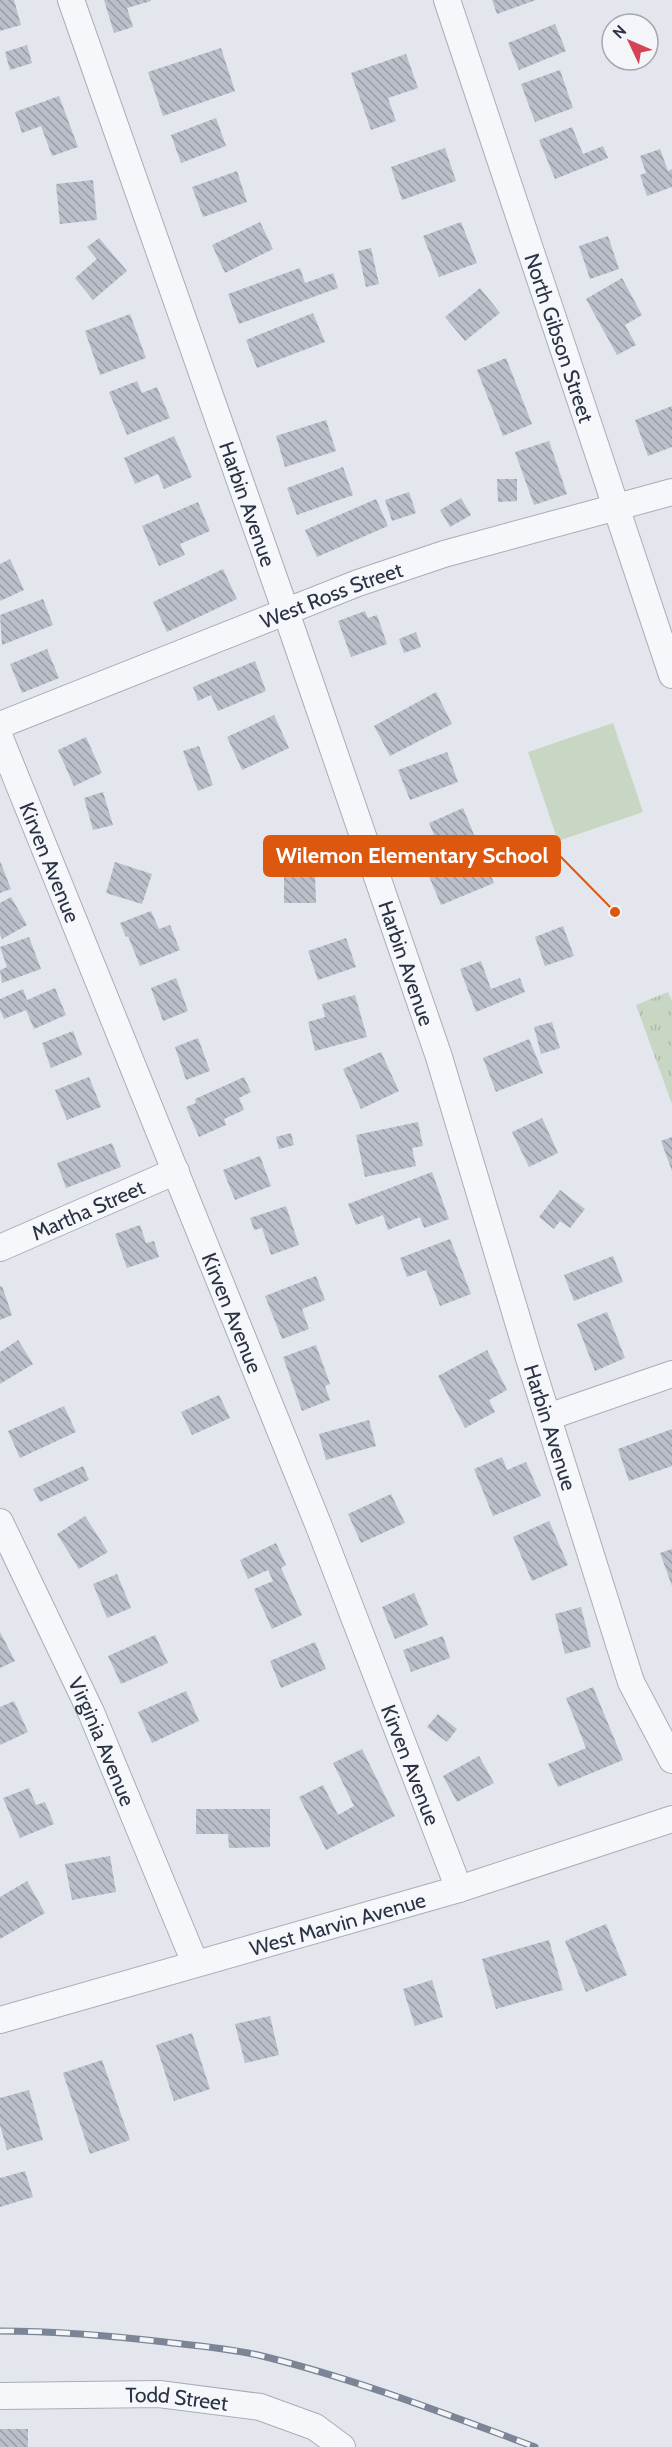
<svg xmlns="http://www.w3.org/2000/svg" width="672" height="2447" font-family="Cabin,sans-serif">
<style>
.park{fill:url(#park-tufts)}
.pitch{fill:#c8d6c4}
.building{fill:url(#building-back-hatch)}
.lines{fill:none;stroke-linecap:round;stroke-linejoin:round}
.minor-casing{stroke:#a8adb7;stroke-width:28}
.minor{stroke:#f6f7fa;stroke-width:26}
.rail-casing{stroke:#7b8596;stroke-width:7}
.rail{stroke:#f3f5f9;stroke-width:4.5;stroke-dasharray:14;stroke-linecap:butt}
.labels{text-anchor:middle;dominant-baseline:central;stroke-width:4.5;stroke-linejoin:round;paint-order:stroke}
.street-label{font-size:21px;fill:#2a3345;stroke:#f3f5f9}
.leader{fill:none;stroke:#de570f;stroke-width:2}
.callout-dot{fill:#de570f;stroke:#f3f5f9;stroke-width:2}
.callout{fill:#de570f;stroke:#de570f;stroke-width:2}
.callout-label{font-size:22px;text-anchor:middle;font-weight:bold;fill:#fff}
</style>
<defs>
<pattern id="park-tufts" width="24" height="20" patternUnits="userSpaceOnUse" patternTransform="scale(1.5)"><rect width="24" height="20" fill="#c8d6c4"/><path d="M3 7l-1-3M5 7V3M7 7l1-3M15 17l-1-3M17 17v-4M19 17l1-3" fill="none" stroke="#acb8aa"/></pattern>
<pattern id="building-back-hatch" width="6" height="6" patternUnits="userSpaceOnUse" patternTransform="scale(1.5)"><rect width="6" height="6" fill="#babfca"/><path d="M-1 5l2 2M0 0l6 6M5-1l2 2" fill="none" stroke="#979ca6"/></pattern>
</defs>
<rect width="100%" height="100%" fill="#e3e6ec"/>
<path class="park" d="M668,992L672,1001V1104L636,1005Z"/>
<path class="pitch" d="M613,723L643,812L558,841L528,752Z"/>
<path class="building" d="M0,0H14L21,25L0,31Z
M104,0H151V1L127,8L133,27L114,33Z
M492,0H536L497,14Z
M555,24L566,51L519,70L508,43Z
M27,45L32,63L10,70L5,52Z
M221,48L235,91L163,116L148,72Z
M406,54L418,88L388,98L396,121L371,130L351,73Z
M560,70L573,108L535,122L521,84Z
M59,96L78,147L52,156L41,126L22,133L15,112Z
M216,118L226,146L181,163L171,135Z
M572,127L583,154L603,146L608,158L555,179L539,140Z
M445,148L456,181L402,200L391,167Z
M660,149L668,171L672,169V187L647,196L640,175L646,173L640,156Z
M237,171L247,202L203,217L192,187Z
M93,180L97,220L60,224L56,184Z
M260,222L273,249L225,273L212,245Z
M461,222L477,263L439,277L423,236Z
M608,236L619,269L590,279L579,246Z
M99,238L127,271L93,300L75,278L97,259L87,247Z
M371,248L379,284L366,287L358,251Z
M300,268L305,283L333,273L338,288L239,324L228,294Z
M622,278L642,315L625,325L636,345L617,355L586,299Z
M480,288L500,313L465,341L445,317Z
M313,313L325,342L257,368L246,340Z
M130,314L146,358L100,375L85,331Z
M506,358L532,424L503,436L477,370Z
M137,381L142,393L157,387L170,418L127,435L109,392Z
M672,406V447L648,456L635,420Z
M326,420L336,451L285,467L276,436Z
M174,436L192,477L164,489L158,474L135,484L124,458Z
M549,441L567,494L534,505L515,452Z
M343,467L353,495L297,515L287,488Z
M497,479H517V501L498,502Z
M409,492L416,513L392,521L385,500Z
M461,498L471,515L450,527L440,510Z
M376,499L388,526L317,557L305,530Z
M198,502L210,531L180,544L185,555L159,566L142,526Z
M10,559L24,590L0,601V564Z
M223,569L237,599L167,632L153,602Z
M43,599L53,625L2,645L0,615Z
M365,611L368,618L377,615L387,644L351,657L338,621Z
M416,632L421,647L404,653L399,639Z
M47,649L59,678L22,693L10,664Z
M255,661L266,691L218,711L211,695L198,701L193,687Z
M436,692L452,724L390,756L374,726Z
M274,715L289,748L242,770L227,737Z
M86,737L102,773L74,786L58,750Z
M199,746L213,785L198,791L183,751Z
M447,752L458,782L410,800L398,770Z
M103,792L113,825L93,830L84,798Z
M463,808L494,883L441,905L428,874L447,866L429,823Z
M0,861L11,889L0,893Z
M115,862L152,874L142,904L106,893Z
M315,874L316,903H284V875Z
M11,897L27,925L2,939L0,934V903Z
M151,911L159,929L170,925L180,950L140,966L128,936L126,937L120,923Z
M563,926L574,956L545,966L535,937Z
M29,937L41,969L2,983L0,970L7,967L0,947Z
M346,938L356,967L318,980L308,951Z
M481,961L491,989L520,978L525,992L476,1012L460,969Z
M176,978L188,1011L163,1021L151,988Z
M55,988L66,1015L34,1029L26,1010L4,1019L0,1009V999L23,989L27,1000Z
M355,995L367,1037L315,1051L308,1022L325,1017L322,1004Z
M552,1022L560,1048L541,1054L534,1027Z
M73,1031L82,1055L51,1068L42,1043Z
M198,1038L210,1071L186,1080L175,1047Z
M529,1039L543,1073L496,1092L483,1058Z
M381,1052L399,1091L361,1109L343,1069Z
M89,1077L101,1107L67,1120L55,1090Z
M244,1077L251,1092L239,1098L244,1110L224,1119L226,1125L199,1137L186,1107L196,1103L195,1099Z
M542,1118L558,1153L529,1167L512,1132Z
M418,1122L423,1146L412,1148L416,1166L365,1177L356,1135Z
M291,1133L294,1145L279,1149L276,1137Z
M672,1137V1171L661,1141Z
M112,1143L121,1167L66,1188L57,1163Z
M260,1156L271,1186L235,1200L223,1170Z
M432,1172L449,1219L424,1228L420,1217L388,1230L383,1215L356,1225L348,1204Z
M560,1190L585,1209L570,1228L560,1221L554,1229L539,1217Z
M286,1206L299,1245L271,1255L262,1228L254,1230L250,1218Z
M140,1225L146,1243L154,1241L159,1257L127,1268L115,1234Z
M450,1239L471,1294L440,1306L426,1270L407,1277L400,1258Z
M613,1256L623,1282L574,1301L564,1275Z
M316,1276L325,1300L302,1309L309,1329L282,1339L265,1296Z
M2,1286L12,1315L0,1320V1287Z
M607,1312L625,1358L595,1371L577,1324Z
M18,1340L33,1364L0,1384V1352Z
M316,1345L330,1384L325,1386L330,1400L302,1411L283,1357Z
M487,1350L507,1390L489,1400L495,1412L465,1428L438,1376Z
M219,1395L230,1418L192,1435L181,1412Z
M64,1406L76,1432L20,1458L8,1431Z
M369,1420L376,1446L326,1460L319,1434Z
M672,1429V1466L629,1481L618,1449Z
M502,1457L507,1470L526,1462L541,1496L493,1516L474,1469Z
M83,1466L89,1480L40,1502L33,1489Z
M391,1494L405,1523L361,1543L348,1514Z
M85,1516L108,1552L79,1569L57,1534Z
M549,1521L568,1565L532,1581L513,1537Z
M276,1543L286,1565L281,1568L302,1615L272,1629L254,1589L273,1581L268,1570L248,1579L240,1560Z
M672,1549V1586L660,1553Z
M117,1574L131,1608L107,1618L93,1584Z
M414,1593L428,1625L395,1639L382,1607Z
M581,1607L591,1647L565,1654L555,1614Z
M0,1632L15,1661L0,1668Z
M155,1635L168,1663L121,1684L108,1656Z
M443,1636L450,1658L411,1672L403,1650Z
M315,1642L326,1669L281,1688L270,1661Z
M593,1687L623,1760L558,1787L548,1764L586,1748L566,1698Z
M186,1691L199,1721L152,1743L138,1712Z
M14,1701L28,1732L0,1745V1707Z
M438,1714L457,1729L447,1742L427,1727Z
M362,1749L395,1816L326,1850L299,1797L323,1785L338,1815L354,1806L333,1763Z
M479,1756L494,1783L457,1802L443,1776Z
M29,1788L36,1805L45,1802L54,1824L20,1838L3,1798Z
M196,1809H270V1847L229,1848L228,1834H196Z
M110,1856L116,1892L72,1900L65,1864Z
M27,1881L45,1913L0,1939V1897Z
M606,1924L627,1975L586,1992L565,1941Z
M549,1940L563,1990L496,2009L482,1959Z
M432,1980L443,2017L415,2026L403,1989Z
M270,2016L279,2055L245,2063L235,2024Z
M192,2033L210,2089L174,2101L156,2045Z
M102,2060L130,2140L90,2154L63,2073Z
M29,2090L43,2140L7,2150L0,2125V2098Z
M25,2171L33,2197L0,2207V2178Z
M0,2429H28V2447H0Z"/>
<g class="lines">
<g class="minor-casing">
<g id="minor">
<path id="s1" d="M71,0L286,612L439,1057L528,1355L631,1682L672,1760"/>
<path id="s2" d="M447,0L672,675"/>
<path id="s3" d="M0,725L358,583L444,554L672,492"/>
<path id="s4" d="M0,738L320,1529L459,1889"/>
<path id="s5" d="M0,1248L176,1171"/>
<path d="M548,1417L672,1374"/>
<path id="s6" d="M0,1522L91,1712L195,1963"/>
<path id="s7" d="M0,2020L459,1889L672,1819"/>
<path id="s8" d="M0,2396L159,2394L260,2407L315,2427L342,2447"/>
</g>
</g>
<use href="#minor" class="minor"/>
<g class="rail-casing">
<path id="rail" d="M0,2331C58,2331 115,2336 173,2343C201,2346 230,2349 258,2355C353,2378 443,2413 535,2447"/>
</g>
<use href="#rail" class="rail"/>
</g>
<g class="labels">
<g class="street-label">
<text stroke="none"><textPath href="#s2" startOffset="356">North Gibson Street</textPath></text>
<text stroke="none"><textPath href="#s1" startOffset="534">Harbin Avenue</textPath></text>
<text stroke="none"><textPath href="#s3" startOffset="356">West Ross Street</textPath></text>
<text stroke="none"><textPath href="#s4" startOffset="134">Kirven Avenue</textPath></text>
<text stroke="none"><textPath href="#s1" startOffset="1020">Harbin Avenue</textPath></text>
<text stroke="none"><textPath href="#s5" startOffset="96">Martha Street</textPath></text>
<text stroke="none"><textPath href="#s4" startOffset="620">Kirven Avenue</textPath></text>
<text stroke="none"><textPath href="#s1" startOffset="1506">Harbin Avenue</textPath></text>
<text stroke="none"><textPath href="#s6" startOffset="242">Virginia Avenue</textPath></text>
<text stroke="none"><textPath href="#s4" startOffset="1106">Kirven Avenue</textPath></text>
<text stroke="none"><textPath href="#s7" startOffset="351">West Marvin Avenue</textPath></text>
<text stroke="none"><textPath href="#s8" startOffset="177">Todd Street</textPath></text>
</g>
</g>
<path class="leader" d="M615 912L560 856"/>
<circle class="callout-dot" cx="615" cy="912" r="6"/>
<rect class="callout" x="264" y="836" width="296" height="40" rx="6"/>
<g class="callout-label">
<text x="412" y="863">Wilemon Elementary School</text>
</g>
<g transform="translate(630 42) rotate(314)"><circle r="28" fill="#f3f5f9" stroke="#a3a7b1" stroke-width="1.5"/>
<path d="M0-4.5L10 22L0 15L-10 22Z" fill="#d64354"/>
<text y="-9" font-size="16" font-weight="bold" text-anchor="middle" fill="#2a3345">N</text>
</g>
</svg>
